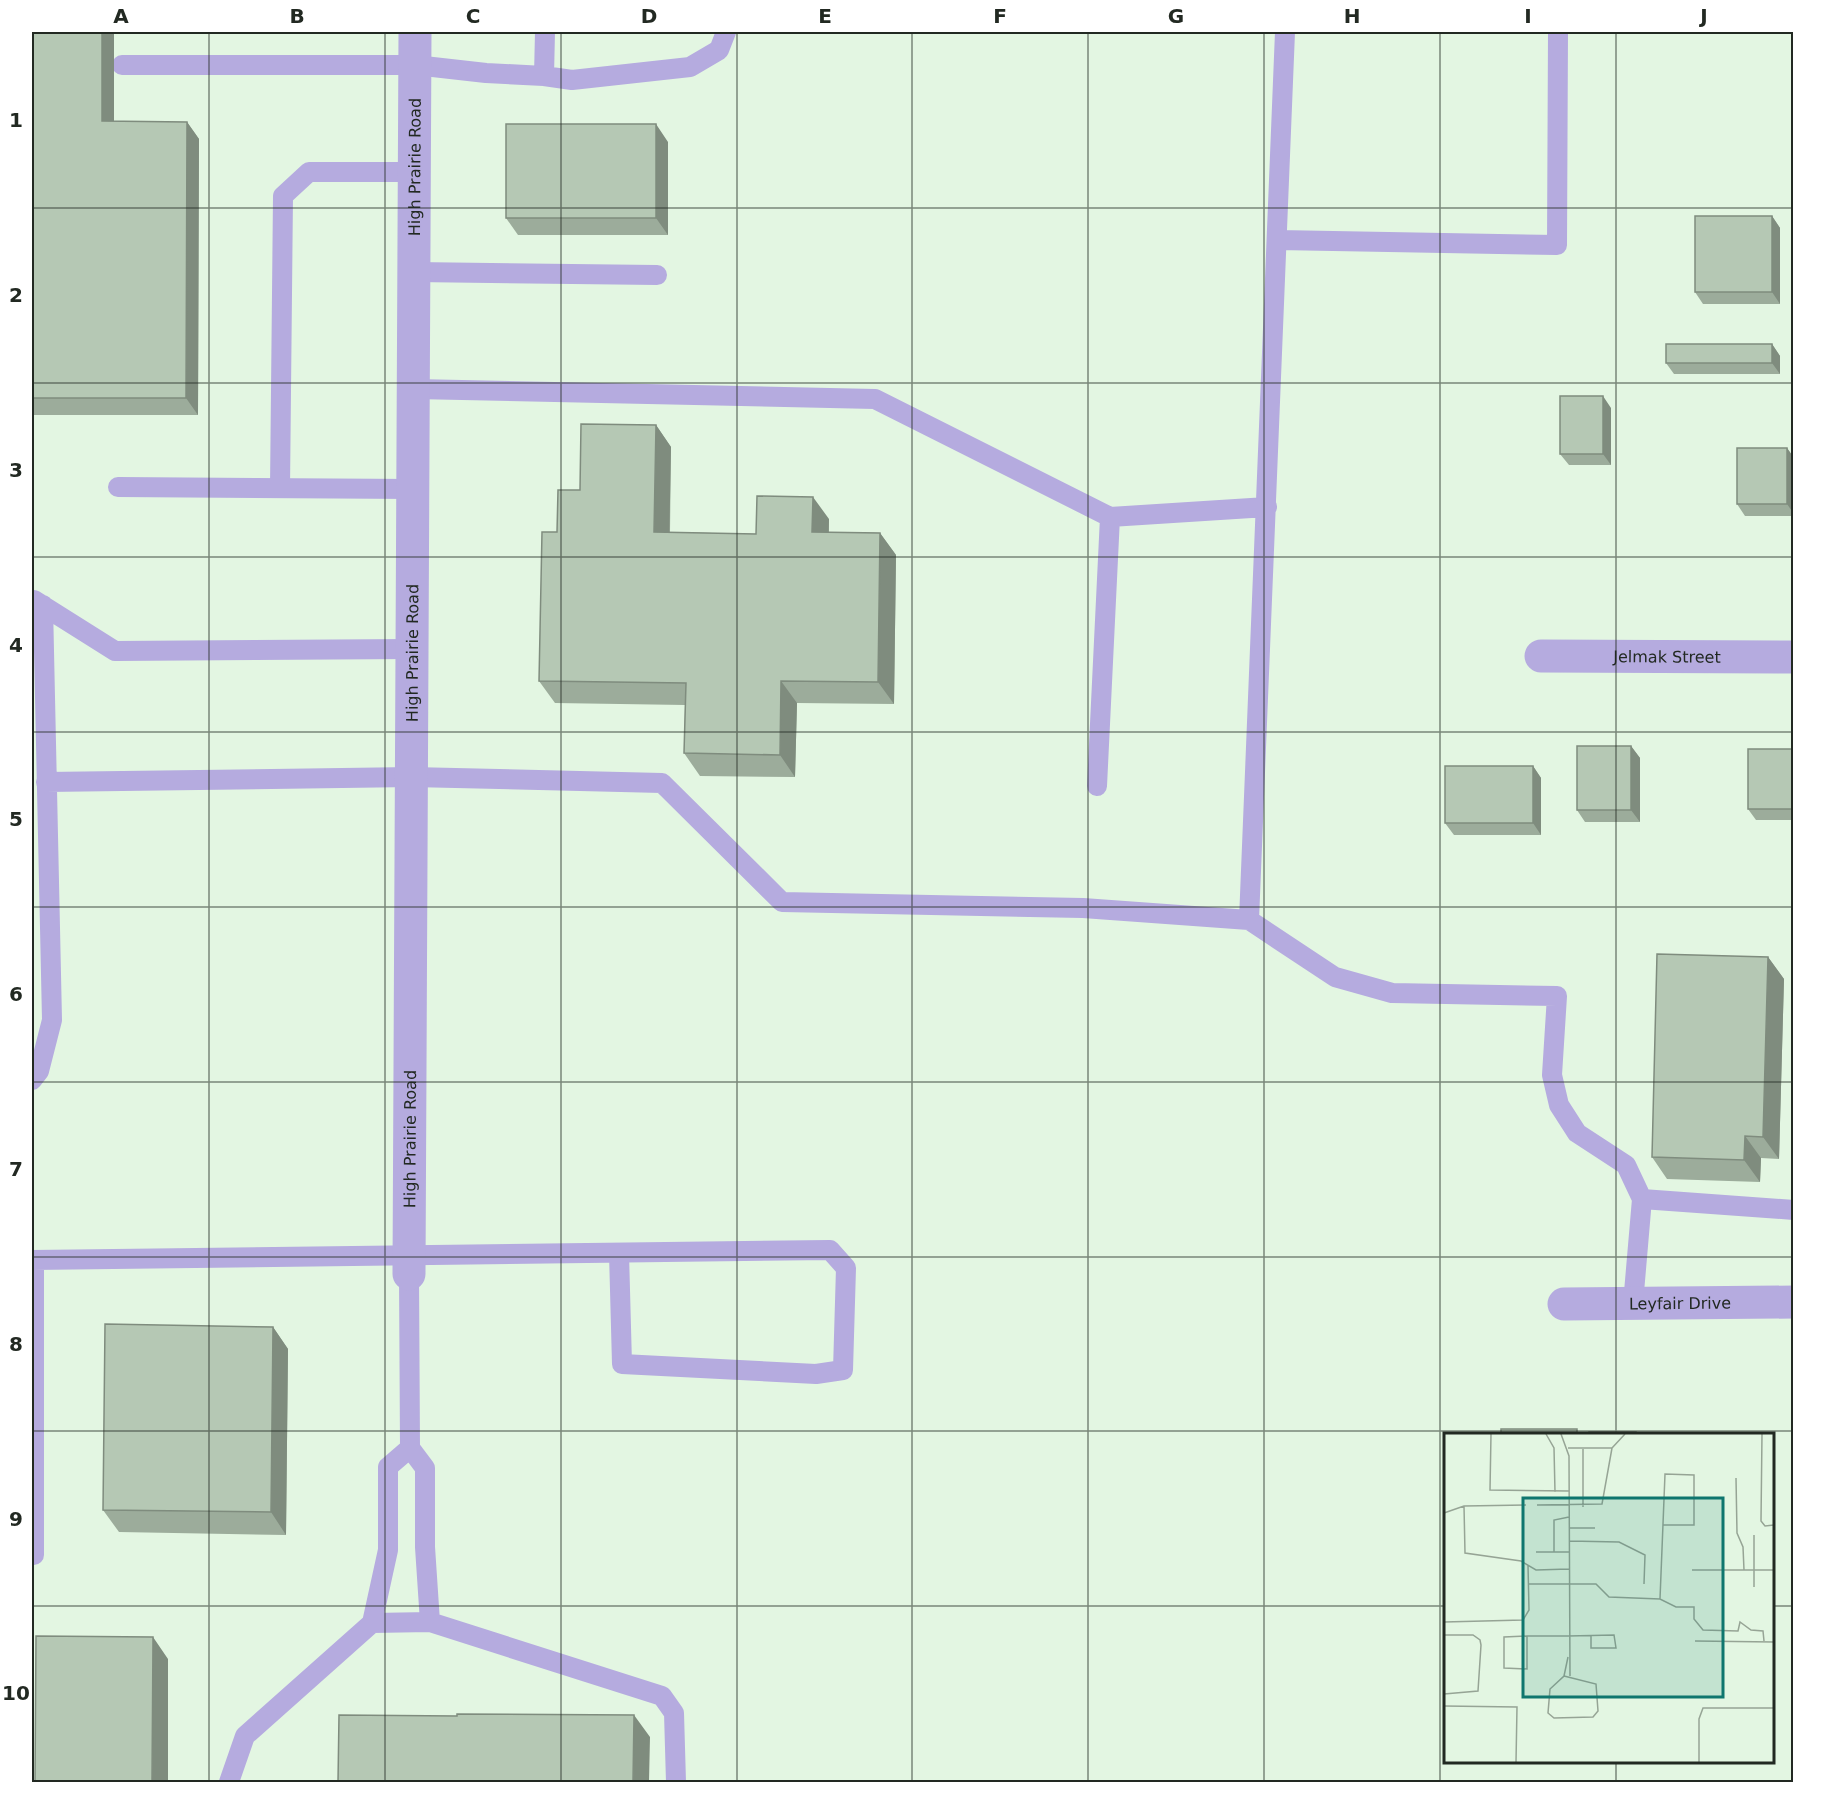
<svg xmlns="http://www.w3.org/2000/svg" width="1825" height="1814" font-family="'DejaVu Sans',sans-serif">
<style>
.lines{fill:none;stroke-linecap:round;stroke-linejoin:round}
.lane{stroke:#b5abdf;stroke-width:20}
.street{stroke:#b5abdf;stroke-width:33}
.wall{fill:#9cac9b}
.shaded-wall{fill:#7f8c7e}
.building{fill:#b5c8b4;stroke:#7f8c7e;stroke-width:1.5}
.grid{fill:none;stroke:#222922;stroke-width:1.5;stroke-opacity:0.55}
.labels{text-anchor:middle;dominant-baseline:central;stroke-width:5;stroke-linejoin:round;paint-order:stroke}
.street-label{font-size:16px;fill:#222922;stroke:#fff}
.inset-road{fill:none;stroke:#96a495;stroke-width:1.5}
.view{fill:#0f766e;fill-opacity:0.15;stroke:#0f766e;stroke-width:3}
.inset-edge{fill:none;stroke:#222922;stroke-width:3}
.neatline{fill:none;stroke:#222922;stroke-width:2}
.grid-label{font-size:20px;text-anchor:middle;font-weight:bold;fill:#222922}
</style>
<rect width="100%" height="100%" fill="#e3f6e2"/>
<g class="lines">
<path class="lane" d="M122,65H415L486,73L544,76L572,80L690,67L719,50L726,32
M544,76L545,32
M1278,240L1557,245L1558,32
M414,272L657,275
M414,389L875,399L1110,517L1097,786
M118,487L413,489
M280,488L283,196L309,172H415
M1110,517L1267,507
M34,600L115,651L412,649
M46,782L412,777L662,783L782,902L1083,908L1249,920L1335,977L1392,993L1557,996L1552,1075L1559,1105L1577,1133L1626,1165L1642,1199L1794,1210
M1249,920L1285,32
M32,1080L39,1071L52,1020L43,605
M32,1260L830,1250L846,1268L843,1370L816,1374L622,1364L619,1253
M409,1274L410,1448L425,1468V1547L430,1622
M1633,1304L1642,1199
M32,1555H34V1260
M372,1623L430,1622L662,1696L674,1713L676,1782
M229,1782L245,1736L372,1623L388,1550V1467L410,1448"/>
<g class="street">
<path id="s1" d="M1541,656L1794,657"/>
<path id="s2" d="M409,1274L415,32"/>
<path id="s3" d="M1564,1304L1794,1302"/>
</g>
</g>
<path class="wall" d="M32,32H114V121L187,122L199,139L198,415H32Z
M668,142V235H518L506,218Z
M1772,216L1780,228V304H1703L1695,292Z
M1772,344L1780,356V374H1674L1666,363Z
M1611,408V465H1569L1560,454Z
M656,425L671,447L670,532L756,534L829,519V532L880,533L896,555L894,704L797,703L795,777L700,776L684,753L685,705L555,703L539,681L557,532L580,490Z
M1787,448L1794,458V516H1745L1737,504Z
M1631,746L1640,758V822H1585L1577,810Z
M1794,749V820H1756L1748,809Z
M1533,766L1541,778V835H1454L1445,823Z
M1768,957L1784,979L1779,1159L1761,1158L1760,1182L1667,1179L1652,1157Z
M273,1327L288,1349L286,1535L119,1532L103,1510Z"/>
<path class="shaded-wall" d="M102,32H114V138L102,121Z
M187,122L199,139L198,415L186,398Z
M656,124L668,142V235L656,218Z
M1772,216L1780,228V304L1772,292Z
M1772,344L1780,356V374L1772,363Z
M1603,396L1611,408V465L1603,454Z
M656,425L671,447L669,554L654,532Z
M1787,448L1794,458V514L1787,504Z
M813,497L829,519L828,554L812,532Z
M880,533L896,555L894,704L878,682Z
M781,681L797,703L795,777L780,755Z
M1631,746L1640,758V822L1631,810Z
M1533,766L1541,778V835L1533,823Z
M1768,957L1784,979L1779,1159L1763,1137Z
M1745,1136L1761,1158L1760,1182L1744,1160Z
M273,1327L288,1349L286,1535L271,1512Z
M153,1637L168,1659V1782H152Z
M634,1715L650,1737L649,1782H633Z"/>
<path class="building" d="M32,32H102V121L187,122L186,398H32Z
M506,124H656V218H506Z
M1695,216H1772V292H1695Z
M1666,344H1772V363H1666Z
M1560,396H1603V454H1560Z
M581,424L656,425L654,532L756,534L757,496L813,497L812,532L880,533L878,682L781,681L780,755L684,753L686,683L539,681L542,532H557L558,490H580Z
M1737,448H1787V504H1737Z
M1577,746H1631V810H1577Z
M1748,749H1794V809H1748Z
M1445,766H1533V823H1445Z
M1657,954L1768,957L1763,1137L1745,1136L1744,1160L1652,1157Z
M105,1324L273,1327L271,1512L103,1510Z
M1501,1429H1577V1434H1501Z
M1589,1432H1636V1434H1589Z
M36,1636L153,1637L152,1782H35Z
M457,1714L634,1715L633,1782H338L339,1715L457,1716Z"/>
<path class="grid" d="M209,32V1782M385,32V1782M561,32V1782M737,32V1782M912,32V1782M1088,32V1782M1264,32V1782M1440,32V1782M1616,32V1434M32,208H1794M32,383H1794M32,557H1794M32,732H1794M32,907H1794M32,1082H1794M32,1257H1794M32,1431H1794M32,1606H1446M1772,1606H1794M1616,1762V1782"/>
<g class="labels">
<g class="street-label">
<text stroke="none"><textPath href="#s2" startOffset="1107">High Prairie Road</textPath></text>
<text stroke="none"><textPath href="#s2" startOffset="621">High Prairie Road</textPath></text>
<text stroke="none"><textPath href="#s1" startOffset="126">Jelmak Street</textPath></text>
<text stroke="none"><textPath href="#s2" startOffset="135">High Prairie Road</textPath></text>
<text stroke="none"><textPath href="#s3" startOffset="116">Leyfair Drive</textPath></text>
</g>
</g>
<g transform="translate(1444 1433)">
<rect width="330" height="330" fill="#e3f6e2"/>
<path class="inset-road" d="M47,1L46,57L125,58M102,1L110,15L111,59M117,1L125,23L126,243M318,1L317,88L321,93L330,92M124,15H168L181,1M139,16V74M292,45L293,100L299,114L300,137M93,72L158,71L168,15M20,73L21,120L77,128L92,137L125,136M0,80L20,73L82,72M125,95H151M310,102V154M125,108L175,109L201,122L200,151M92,119H125M110,119V87L125,84M248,137H330M84,151H152L165,164L216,166L232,174H250V186L259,197L294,198L296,189L307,197L319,198L320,208M216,166L221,41L250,42V92H219M0,189L79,187L85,177L84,132M0,202H29L36,207L37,212L34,258L0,261M83,203V236L60,235V204L83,203H124L170,202L172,215H147V203M251,208L330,209M120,243L152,251L154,278L149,284L110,285L104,280L106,256L120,243L124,224M0,273L73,274L72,329M255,329V286L259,275H330"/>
<path class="view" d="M79,65H279V264H79Z"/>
<rect width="330" height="330" class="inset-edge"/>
</g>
<rect width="1825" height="1814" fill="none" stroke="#ffffff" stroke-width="66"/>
<rect x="33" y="33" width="1759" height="1748" class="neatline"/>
<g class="grid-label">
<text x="121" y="23">A</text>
<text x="297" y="23">B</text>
<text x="473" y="23">C</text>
<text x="649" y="23">D</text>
<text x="825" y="23">E</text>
<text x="1000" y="23">F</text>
<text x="1176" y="23">G</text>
<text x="1352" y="23">H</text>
<text x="1528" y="23">I</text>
<text x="1704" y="23">J</text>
<text x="16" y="127">1</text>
<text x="16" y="302">2</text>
<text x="16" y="477">3</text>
<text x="16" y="652">4</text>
<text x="16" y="826">5</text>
<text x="16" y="1001">6</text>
<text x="16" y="1176">7</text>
<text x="16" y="1351">8</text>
<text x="16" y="1526">9</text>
<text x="16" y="1700">10</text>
</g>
</svg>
